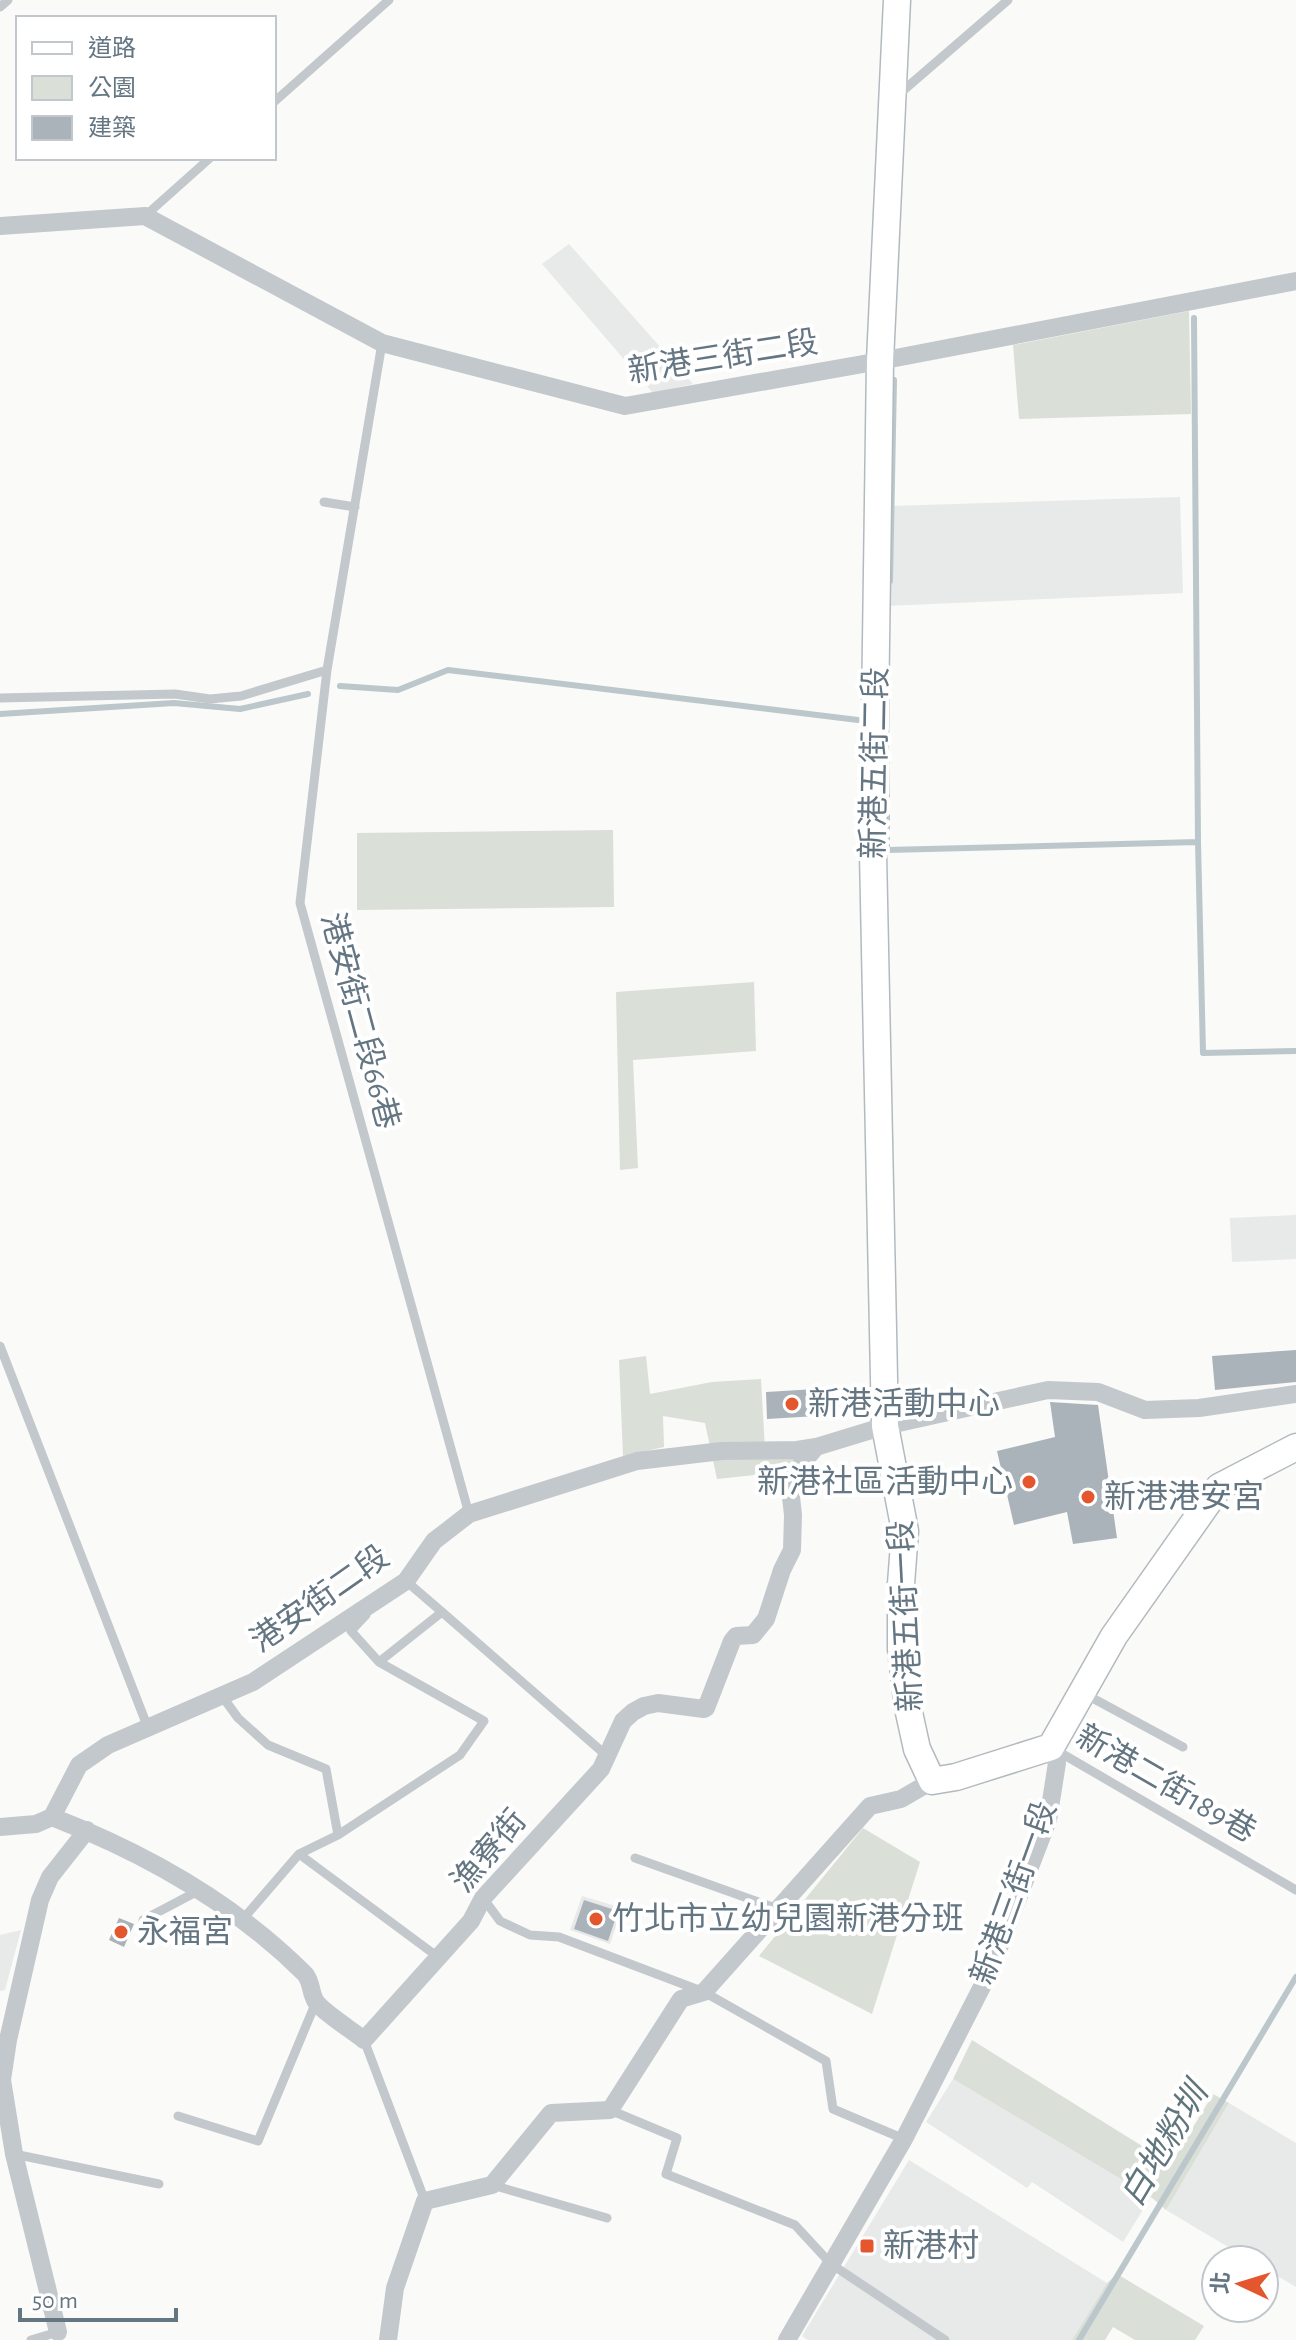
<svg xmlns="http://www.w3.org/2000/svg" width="1296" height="2340" font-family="'Alegreya Sans','Noto Sans TC',sans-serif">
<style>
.built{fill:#e8e9e9}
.green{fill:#dadfd7}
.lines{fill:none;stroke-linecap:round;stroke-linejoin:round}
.stream{stroke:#bbc7cb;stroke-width:6}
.building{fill:#aab3b9}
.secondary-casing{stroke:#b3babf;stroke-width:29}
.lane{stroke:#c3c8cc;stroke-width:9}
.street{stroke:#c3c8cc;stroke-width:18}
.secondary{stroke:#fff;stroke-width:26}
.poi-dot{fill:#e4572e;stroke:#fff;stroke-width:3}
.labels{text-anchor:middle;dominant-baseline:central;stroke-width:8;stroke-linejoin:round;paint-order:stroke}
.street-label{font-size:32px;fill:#657683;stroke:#fff}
.poi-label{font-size:32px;fill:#657683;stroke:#fff;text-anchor:start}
.water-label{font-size:34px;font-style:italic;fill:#60757c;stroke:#fff}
</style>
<rect width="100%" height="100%" fill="#fafaf8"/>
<path class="built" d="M569,244L693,384L653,393L542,264Z
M1180,497L1183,593L886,606L890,506Z
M1296,1215V1259L1232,1262L1230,1218Z
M582,1896L622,1908L610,1944L570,1930Z
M21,1930L5,1990L0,1991V1935Z
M953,2079L1151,2197L1123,2242L1032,2182L1027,2188L926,2122Z
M1229,2103L1296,2143V2287L1264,2268V2260H1250L1166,2210Z
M909,2160L1107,2283L1072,2340H808L802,2336Z"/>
<path class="green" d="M1189,311L1191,414L1019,419L1013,345Z
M613,830L614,907L357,910V833Z
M754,982L756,1051L633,1060L638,1168L620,1170L616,992Z
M646,1356L650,1394L712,1382L761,1379L765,1450L815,1448L809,1469L717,1479L705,1423L663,1416L664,1447L623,1456L619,1360Z
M863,1828L920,1862L872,2014L759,1956Z
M972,2040L1171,2164L1213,2094L1229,2103L1166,2210L1151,2197L953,2079Z
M1117,2274L1204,2326L1195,2340H1135L1113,2327L1105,2340H1072L1107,2283Z"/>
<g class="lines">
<path class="stream" d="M1194,318L1198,842L1203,1053L1296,1051
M890,581L894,380
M340,686L398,690L448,670L858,720
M0,714L174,703L240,709L308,694
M887,760V850L1198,842
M1079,2340L1296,1977"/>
</g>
<path class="building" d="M1296,1350V1382L1215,1390L1212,1356Z
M816,1389L817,1416L767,1419L766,1392Z
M1050,1402L1098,1405L1117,1538L1073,1544L1067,1512L1014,1525L997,1451L1055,1437Z
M584,1900L618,1911L608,1941L574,1929Z
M119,1918L134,1924L124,1947L109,1940Z"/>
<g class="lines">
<g class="secondary-casing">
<path id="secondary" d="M897,0L880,361L873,853L885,1426L905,1531L901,1584V1649L908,1708L917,1749L932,1781L956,1777L1051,1747L1114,1636L1219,1487L1296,1447"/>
</g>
<path class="lane" d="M0,7L8,0
M898,95L1008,0
M274,102L389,0
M145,216L210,158
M382,343L327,670L300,903L469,1514
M324,502L355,507
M0,698L175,694L210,699L241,696L327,670
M0,1346L148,1728
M406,1581L442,1612
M379,1662L442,1612L607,1756
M1085,1694L1183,1747
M222,1696L238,1718L268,1745L326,1769L338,1835L299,1854L243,1919
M1054,1749L1296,1890
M338,1835L460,1755L484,1721L379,1662L351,1631L366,1615
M299,1854L438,1957
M635,1858L778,1909
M483,1898L500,1921L530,1935L559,1937L704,1992L826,2061L833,2109L904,2139
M143,1920L198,1891
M364,2040L425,2201
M610,2110L677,2138L666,2174L795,2225L831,2264L945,2340
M178,2116L258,2141L316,2002
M14,2154L159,2184
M492,2185L607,2218
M31,2340L58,2332"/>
<path class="street" d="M0,226L145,216L382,343L625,406L880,361L1296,281
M52,1817C145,1853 234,1903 305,1974C312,1982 310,1993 316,2002C323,2012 353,2031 364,2040L471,1921L483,1898L601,1769L623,1721L633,1712L644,1706L658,1703L704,1709L706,1708L732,1641L736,1636L753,1635L766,1619L782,1570L792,1550L793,1515L789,1479L816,1447
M0,1827L36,1824L52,1817L79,1765L108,1745L253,1682L406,1581L434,1541L469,1514L637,1461L722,1451L797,1450L816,1447L885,1426L1048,1390L1098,1392L1145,1410L1199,1408L1296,1394
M58,2332L14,2154L2,2080L8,2040L40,1900L50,1877L87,1830
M388,2340L395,2288L425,2201L492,2185L551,2113L610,2110L681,1999L704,1992L870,1806L901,1799L932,1781
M787,2340L904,2139L990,1971L1048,1820L1057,1763L1051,1747"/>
<use href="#secondary" class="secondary"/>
</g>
<g class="poi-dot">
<circle cx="792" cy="1404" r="8"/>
<circle cx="1029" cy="1482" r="8"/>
<circle cx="1088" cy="1497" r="8"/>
<circle cx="596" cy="1919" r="8"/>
<circle cx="121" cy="1932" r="8"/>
<rect x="859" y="2238" width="16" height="16" rx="4"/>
</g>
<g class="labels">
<g class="street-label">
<text transform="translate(723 357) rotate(-9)">新港三街二段</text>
<text transform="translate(875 763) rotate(-89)">新港五街二段</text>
<text transform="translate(360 1021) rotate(75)">港安街二段66巷</text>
<text transform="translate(320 1599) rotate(-35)">港安街二段</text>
<text transform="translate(906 1616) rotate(-93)">新港五街一段</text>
<text transform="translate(1166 1784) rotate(30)">新港二街189巷</text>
<text transform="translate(489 1851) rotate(-50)">漁寮街</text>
<text transform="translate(1014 1893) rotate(-70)">新港三街一段</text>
</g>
<g class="poi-label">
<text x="808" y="1404">新港活動中心</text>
<text x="1013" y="1482" text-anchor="end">新港社區活動中心</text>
<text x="1104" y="1497">新港港安宮</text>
<text x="612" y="1919">竹北市立幼兒園新港分班</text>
<text x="137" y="1932">永福宮</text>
<text x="883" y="2246">新港村</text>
</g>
<g class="water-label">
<text transform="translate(1165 2145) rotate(-59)">白地粉圳</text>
</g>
</g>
<rect x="16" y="16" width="260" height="144" fill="#ffffff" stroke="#c1c8cd" stroke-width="2"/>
<rect x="32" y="42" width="40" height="12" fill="#ffffff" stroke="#c1c8cd" stroke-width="2"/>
<text x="88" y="56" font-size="24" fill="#657683">道路</text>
<rect x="32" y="76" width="40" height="24" fill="#dadfd7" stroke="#c1c8cd" stroke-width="2"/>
<text x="88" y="96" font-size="24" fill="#657683">公園</text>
<rect x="32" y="116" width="40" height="24" fill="#aab3b9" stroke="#c1c8cd" stroke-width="2"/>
<text x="88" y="136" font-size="24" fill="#657683">建築</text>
<g transform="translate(1240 2284) rotate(274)"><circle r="38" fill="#ffffff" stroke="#c1c8cd" stroke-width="2"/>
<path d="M0-6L14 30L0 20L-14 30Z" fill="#e4572e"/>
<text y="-12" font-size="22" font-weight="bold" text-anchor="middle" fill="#657683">北</text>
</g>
<path d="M20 2308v12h156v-12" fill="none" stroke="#657683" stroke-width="4"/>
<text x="32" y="2308" font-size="24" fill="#657683" stroke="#ffffff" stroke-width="6" paint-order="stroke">50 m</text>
</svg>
